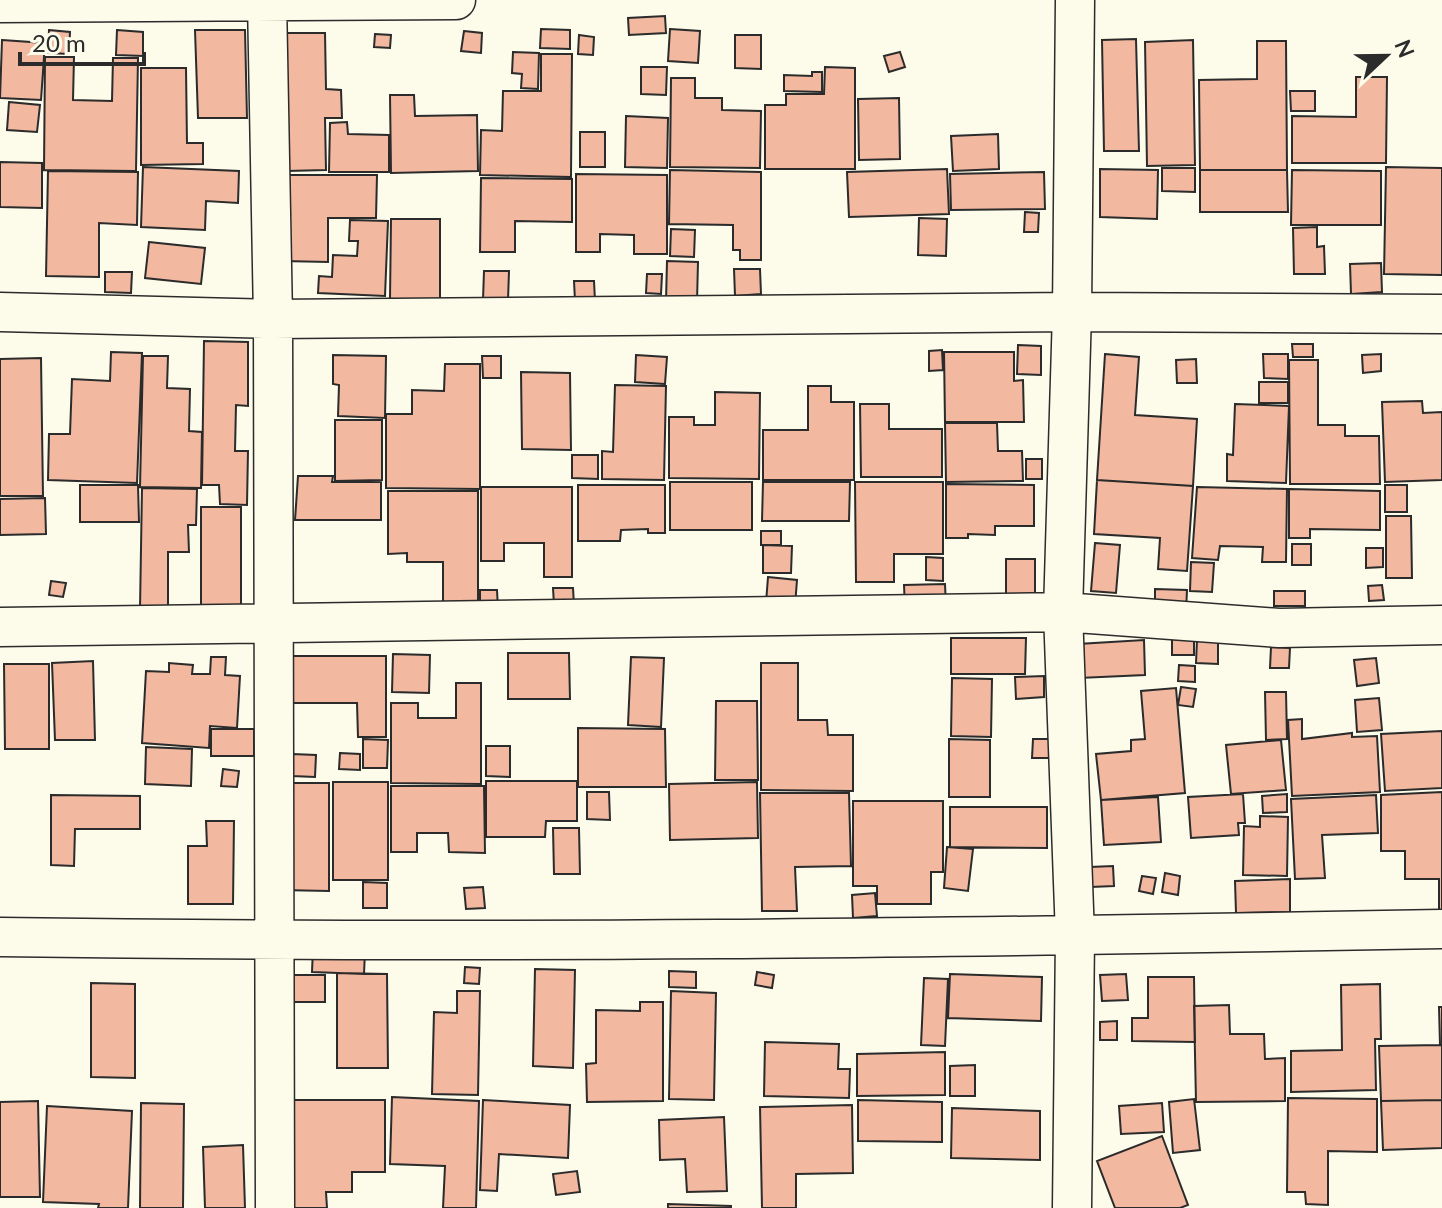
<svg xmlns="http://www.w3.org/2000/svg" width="1442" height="1208" font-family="Lato,sans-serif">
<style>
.building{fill:#f2b8a0;stroke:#2b2b2b;stroke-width:2}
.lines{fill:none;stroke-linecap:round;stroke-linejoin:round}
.minor-casing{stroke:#2b2b2b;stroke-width:41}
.minor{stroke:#fdfbea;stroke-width:38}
</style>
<rect width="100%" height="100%" fill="#fdfbea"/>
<path class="building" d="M665,16L666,33L629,35L628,18Z
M541,29L570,30V49L540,48Z
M670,29L700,31L698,63L668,61Z
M49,30L70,32L69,54L48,53Z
M117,30L143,32V56L116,55Z
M195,30H245L247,118H198Z
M464,31L482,33L481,53L461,51Z
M287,33H325L326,89L341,90L342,118H325L326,170L287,171Z
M375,34L391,35L390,48L374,47Z
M579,35L594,37L593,55L578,54Z
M735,35H761V69L735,68Z
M1136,39L1139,151H1104L1102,40Z
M2,40L45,43L41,100L0,98Z
M1193,40L1195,165L1147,166L1145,42Z
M1257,41H1286L1287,170H1200L1199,80L1257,79Z
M513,52L539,53L538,89L521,88L522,74L512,73Z
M900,52L905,67L889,72L884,56Z
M541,54H572L571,177L480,175L481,130L502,131L503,91H541Z
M45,57H74L73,100L112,101L113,58H138L136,171L44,170Z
M641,67H667L666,95L641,94Z
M825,67L855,68V169H765V105H786V94H824Z
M141,68H186L187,143H203V164L141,165Z
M812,72H822V92L784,91V75L812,76Z
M1356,77H1387L1386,163H1292V116L1356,117Z
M671,78H695V98H722V110L761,111L760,168L670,167Z
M1290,91H1315V111H1291Z
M390,95H414L415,116L477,115L478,171L391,173Z
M899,98L900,159L859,160L858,99Z
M9,102L40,105L37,132L7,130Z
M626,116L668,118L667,168L625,167Z
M347,122L348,134L389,135V172H329L330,123Z
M580,132H605V167H580Z
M998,134L999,169L953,171L951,136Z
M0,162L42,163V208L0,207Z
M143,167L239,171L238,203L206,201L205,230L141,227Z
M1386,167L1442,168V275L1384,274Z
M1162,168H1195V192L1162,191Z
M947,169L949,214L849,217L847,172Z
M1100,169L1158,170L1157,219L1100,217Z
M670,170L761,172V260H740V250H733V225L669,224Z
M1200,170H1287L1288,212H1200Z
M1292,170L1381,171V225H1291Z
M48,171L138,172L137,225L99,223V277L46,276Z
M1044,172L1045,209L951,210L950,174Z
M576,174L667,175V254H634V235L600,234V252H576Z
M283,175H377L376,218H328V262L283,261Z
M481,178L572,179V222L515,221V252H480Z
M1025,212L1039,213L1038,232H1024Z
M919,218L947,219L946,256L918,255Z
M391,219H440V300L390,299Z
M350,220L388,221L385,296L318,293L319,276L332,277L333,255L357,256L358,241H349Z
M1317,227V247L1324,246L1325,274H1294L1293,228Z
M671,229L695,230L694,257L670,256Z
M149,242L205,248L201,284L145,278Z
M667,261L698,262L697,302L666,301Z
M1381,263L1382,292L1351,294L1350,264Z
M734,269H760L761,294L735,296Z
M484,271H509L508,301L483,300Z
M105,272H132L131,293L105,292Z
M647,274H662L661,294L646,293Z
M574,281H594L595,301H575Z
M204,341L248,342V406L236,405L235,451H248L247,505L220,504L219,485H202Z
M1292,344H1313V357H1293Z
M1018,345L1041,346V375L1017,374Z
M942,350L943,370L929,371V351Z
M111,352L142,353L137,483L48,480L49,434H70L72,379L110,381Z
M944,352H1014V381L1023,380L1024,422H945Z
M1105,354L1139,357L1135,415L1197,419L1193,486L1097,480Z
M1263,354H1288V379L1264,378Z
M1381,354V371L1363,373L1362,355Z
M333,355L386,356L385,418L338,416L339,385L333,384Z
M636,355L667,357L665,384L635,382Z
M143,356H168L167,388L190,389L189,431L202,432L201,488L140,487Z
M482,356H501V378H483Z
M41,358L43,496H0V359Z
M1196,359L1197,383H1177L1176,360Z
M1289,360H1318V425H1345V436H1379L1380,484H1290Z
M445,364H480V489L386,488V414H412V390L444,391Z
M521,372L570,373L571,450L522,449Z
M1259,382H1288V403H1259Z
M615,385L666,386L664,480L602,479V451L613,452Z
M808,386H831V402H854V480H763V430H808Z
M715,392L760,393L759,479L669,478V417H694V425H715Z
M1422,401L1423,413L1442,412V480L1385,482L1382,402Z
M860,404H889V429H942V477H861Z
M1235,404L1289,406L1286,483L1227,481V454L1233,455Z
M335,420H382V480L335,481Z
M945,423H997L998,451H1022L1023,481L946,482Z
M572,455H598V479L572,478Z
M1026,459H1042V479H1026Z
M298,476H333L332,482H381V520H295Z
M1097,480L1193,486L1187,571L1158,569L1160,538L1094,534Z
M670,482H752V530H670Z
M763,482H850L849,521H762Z
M855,482H943V554H894V582H856Z
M946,484L1034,485V526H995V535L968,534V538H946Z
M80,485H138L139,522H80Z
M578,485H665V533H648V529L621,530L620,541H578Z
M1385,485H1407V512H1385Z
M481,487H572V577H544V543H504V561H481Z
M1197,487L1287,489L1286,562H1262L1263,547L1220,546L1218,560L1192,558Z
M142,488L197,489L196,525H188L189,552H168V609H140Z
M1289,489L1380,491V530L1310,529V538H1289Z
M388,491H478V609H443V562H407V553L388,554Z
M45,498L46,534L0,535V499Z
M201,507H241V611L201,610Z
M1386,516H1411L1412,578H1386Z
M761,531H781V545H761Z
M1095,543L1120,545L1116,593L1091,591Z
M1292,544H1311V565H1292Z
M763,545L792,546L791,573H763Z
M1366,548H1383V567L1366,568Z
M926,557L943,558V581L926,580Z
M1006,559H1035V595H1006Z
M1191,562L1214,563L1212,592L1190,591Z
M768,577L797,580L795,606L766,603Z
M51,581L66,583L63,597L49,595Z
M945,584L946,607L905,609L904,585Z
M1382,585L1384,600L1369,601L1368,586Z
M553,588H573L574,605H554Z
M1155,589L1187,590L1186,612H1155Z
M480,590H497L498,609L480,610Z
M1274,591H1305V606H1274Z
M951,638H1026L1025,674H951Z
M1172,639L1194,640V655H1172Z
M1144,640L1145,675L1079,678L1078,644Z
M1197,640L1218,641V664L1196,663Z
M1271,647L1290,648L1289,668H1270Z
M508,653H569L570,699H508Z
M393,654L430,655L429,693L392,692Z
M292,656H386V737H358L357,703H292Z
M211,657H226L225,675L240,676L237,728L210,726L209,748L142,743L146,671L169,672V663L193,665L192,674H210Z
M631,657L664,658L661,727L628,725Z
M1376,658L1379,683L1357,686L1354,660Z
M93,661L95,740H55L52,663Z
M761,663H798V720H827L828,735H853V791L761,790Z
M4,664H49V749H5Z
M1179,665L1195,666V682L1178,681Z
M1044,676V697L1016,699L1015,677Z
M952,678L992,679L991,737L951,736Z
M456,683H481V784L391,783V703H418V718H456Z
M1181,687L1196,689L1193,707L1178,705Z
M1176,688L1185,793L1101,800L1096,754L1131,751V740L1145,739L1141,691Z
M1265,692H1286L1287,739L1266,740Z
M1379,698L1382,730L1357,732L1355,700Z
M716,701H757L758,780H715Z
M1302,719V739L1352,733V737L1377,736L1380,792L1292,796L1288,720Z
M578,728L665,729L666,787H578Z
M211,729H254V756H211Z
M1442,731V788L1385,791L1381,734Z
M363,739L388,740L387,768H363Z
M949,739L990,740V797H949Z
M1033,739H1050L1049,758H1032Z
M1281,740L1286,790L1231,794L1226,745Z
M486,746H510V777L486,776Z
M146,747L192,749L191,786L145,784Z
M340,753L360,754V770L339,769Z
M292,754L316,755L315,777L292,776Z
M223,769L239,771L237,787L221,786Z
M486,781H577V821H546L545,837H486Z
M333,782H388V880H333Z
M757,782L758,838L670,840L669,784Z
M290,783H329V891L280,890Z
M391,786H484L485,853L449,852L448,833H417V852H391Z
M587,792H609L610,820L587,819Z
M1442,792V922H1439V879H1405V851H1381V795Z
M760,793H849L851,866L795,867L797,911H762Z
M1243,794L1245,823H1238L1239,835L1191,838L1188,797Z
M1287,794V812L1263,813L1262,796Z
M51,795L140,796V829H75L74,866L51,865Z
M1376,795L1378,833L1322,835L1325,878L1295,879L1291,799Z
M1158,797L1161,842L1104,845L1101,800Z
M853,801H943V872H931V904H877V886H853Z
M950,807H1047V848L950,847Z
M1260,816L1288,817L1287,876L1243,875L1244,826L1260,827Z
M206,821H234L233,904H188V846H207Z
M553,828H579L580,874H554Z
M947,847L973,849L968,891L944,888Z
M1113,866L1114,886L1091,887L1090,867Z
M1165,873L1180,876L1178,895L1162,892Z
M1142,876L1156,878L1153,894L1139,891Z
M1290,879V912L1236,913L1235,881Z
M363,882L387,883V908H363Z
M483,887L485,908L466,909L464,888Z
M875,893L877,916L853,918L852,895Z
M313,948L365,951L364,974L312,972Z
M465,967L480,968L479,984L464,983Z
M535,969L575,970L573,1068L533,1066Z
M669,971L696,972V988L669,987Z
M757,972L774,975L772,988L755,985Z
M337,973L387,974L388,1068H337Z
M950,974L1042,977L1041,1021L948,1018Z
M1126,974L1128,1000L1102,1001L1100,975Z
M284,975H325V1002H284Z
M1148,977H1194L1195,1042L1132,1041V1018H1148Z
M924,978L948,979L945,1046L921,1045Z
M91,983L135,984V1078L91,1077Z
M1380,984L1381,1039H1375L1376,1090L1291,1092V1051L1342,1050L1341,985Z
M457,991H480L478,1095L432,1094L434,1012L457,1013Z
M671,991L716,993L714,1100L669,1099Z
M640,1002H663V1101L587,1102L586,1064L596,1063V1010L640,1011Z
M1229,1005L1230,1034H1264L1265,1059L1285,1058V1101L1196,1102L1194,1006Z
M1439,1007H1442V1100L1381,1101L1379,1046L1440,1045Z
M1117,1021V1040H1100V1022Z
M765,1042L839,1044L838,1069H850L849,1098L764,1096Z
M945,1052V1095L857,1096V1054Z
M975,1065V1096H950V1066Z
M392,1097L479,1101L476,1208H443L445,1166L390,1164Z
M1288,1098L1377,1099V1152L1328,1151V1205L1306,1204L1305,1192H1287Z
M1194,1099L1200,1150L1173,1153L1169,1102Z
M289,1100H385V1172H352V1192H326L327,1208H289Z
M483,1100L570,1105L568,1158L499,1154L497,1191L480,1190Z
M858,1100L942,1102V1142L858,1141Z
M1442,1100V1148L1383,1150L1381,1101Z
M38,1101L40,1197H0V1102Z
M141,1103L184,1104L183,1208H140Z
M1162,1103L1164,1132L1121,1134L1119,1106Z
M852,1105L853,1173L796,1174V1208H762L760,1107Z
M47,1106L132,1111L128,1208H98L99,1204L43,1202Z
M952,1108L1040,1111V1160L951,1158Z
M724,1117L727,1191L687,1192L685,1159L660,1160L659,1120Z
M1162,1136L1188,1205L1180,1208H1115L1097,1161Z
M243,1145L245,1208H205L203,1147Z
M577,1171L580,1192L556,1195L553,1174Z
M668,1204L731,1206V1208H668Z"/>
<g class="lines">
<g class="minor-casing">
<path id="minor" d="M267,0L273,319L275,1208
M0,3L456,0
M0,312L273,319L1072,312L1442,314
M0,627L1063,612L1279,628L1442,625
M0,937C481,944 961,938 1442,929
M1072,1208L1075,936L1063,612L1072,312L1075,0"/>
</g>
<use href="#minor" class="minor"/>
</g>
<g transform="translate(1386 56) rotate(68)" stroke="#fdfbea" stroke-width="6" paint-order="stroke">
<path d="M0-6L14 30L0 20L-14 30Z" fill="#2b2b2b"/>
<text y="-12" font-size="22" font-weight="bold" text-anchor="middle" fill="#2b2b2b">N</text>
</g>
<path d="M20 52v12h124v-12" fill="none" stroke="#2b2b2b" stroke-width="4"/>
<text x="32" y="52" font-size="24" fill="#2b2b2b" stroke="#fdfbea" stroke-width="6" paint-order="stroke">20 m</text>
</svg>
